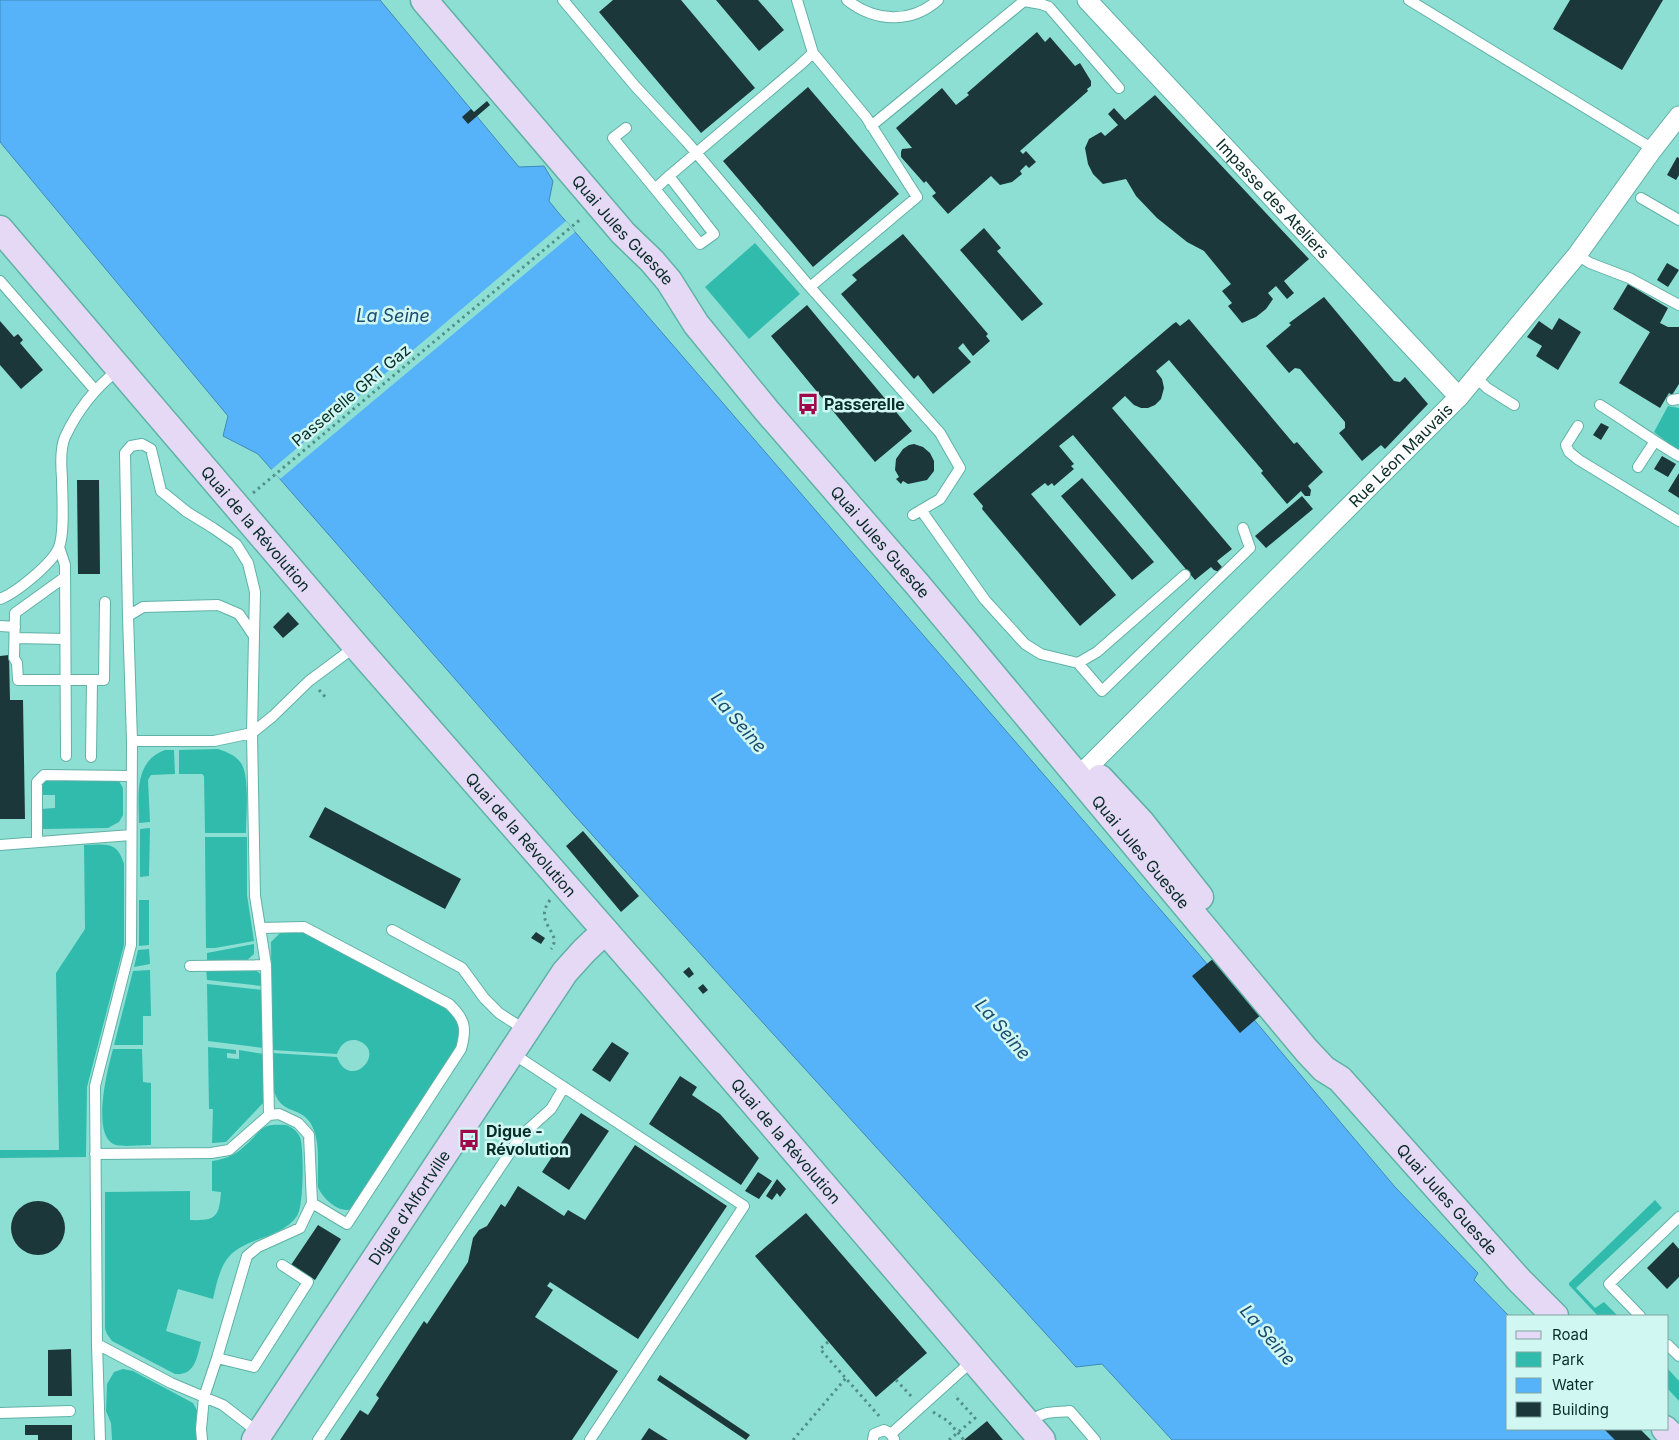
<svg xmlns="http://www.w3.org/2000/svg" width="1679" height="1440" font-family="Inter,sans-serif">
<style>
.green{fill:#31bbac}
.water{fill:#57b3f9;stroke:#3f8aba}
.pier{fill:#8ddfd3}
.building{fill:#1c373a}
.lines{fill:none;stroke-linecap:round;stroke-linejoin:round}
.lane-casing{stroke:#60b1a6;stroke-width:12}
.street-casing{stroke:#60b1a6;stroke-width:21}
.secondary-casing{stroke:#60b1a6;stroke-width:29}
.path{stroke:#529088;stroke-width:3;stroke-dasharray:2.5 4;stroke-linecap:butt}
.lane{stroke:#fff;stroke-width:10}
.street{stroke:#fff;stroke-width:19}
.secondary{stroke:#e6d9f5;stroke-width:26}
.labels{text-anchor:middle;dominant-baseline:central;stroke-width:5;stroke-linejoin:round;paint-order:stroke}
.street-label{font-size:16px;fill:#082c28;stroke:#d0f7f1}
.poi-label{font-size:16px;font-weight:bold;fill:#082c28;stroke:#d0f7f1;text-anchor:start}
.water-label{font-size:18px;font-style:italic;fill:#1b4c6f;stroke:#d0f7f1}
</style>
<rect width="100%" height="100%" fill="#8ddfd3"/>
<path class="green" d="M755,243L800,294L749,339L705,287Z
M1668,406L1679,408V451L1654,432Z
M218,749C227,752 235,755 241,763C250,776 246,817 246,833H205L204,776L202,774H179V750Z
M165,750H174L175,774L151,775L148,780L150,822L139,823C139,796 133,762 165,750Z
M46,779L119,781L123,788V815L119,822L108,828L42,829L41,809L55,808V795H42L41,783Z
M150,828L149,876L140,877V829Z
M205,837H247V895L254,941L215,948H206Z
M84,845C105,845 117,840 124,864V945L87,1087L86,1157L0,1158V1150H59L56,973L85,929Z
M139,900H149V945L139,946Z
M302,930L448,1008C463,1026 463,1029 455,1051L352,1209C339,1214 322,1198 318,1187C317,1168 321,1143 312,1126C308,1117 300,1113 292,1110C268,1102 272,1074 272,1053L337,1057C350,1093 390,1050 356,1040C346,1039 340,1045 337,1054L272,1050L271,942L282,931Z
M254,944V954L246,961H207V953Z
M149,949L150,964L134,967L138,950Z
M206,969C218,969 249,965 258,972C263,975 263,980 262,986L207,980Z
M150,970L151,1016H143V1045H114L133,971Z
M207,984L263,990V1048L208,1041Z
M208,1047L236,1050V1054L227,1053V1058L239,1059V1050L264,1054L263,1103L226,1142L212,1143L213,1109H209Z
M113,1049H142L143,1082L151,1083V1145C142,1145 124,1147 116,1145C90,1138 108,1067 113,1049Z
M286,1125C292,1127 297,1131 300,1137C304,1148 304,1206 297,1216C282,1239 243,1237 227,1259C219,1270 216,1286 213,1299L178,1289L166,1331L201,1342C197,1357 195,1376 175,1374L112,1341L107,1334L105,1329V1192L190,1191V1220C216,1221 219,1217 221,1192L212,1191V1161C232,1158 239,1152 253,1138C257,1134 261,1129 265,1127C271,1124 279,1125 286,1125Z
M1655,1200L1662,1208L1576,1288L1595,1308L1604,1302L1618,1316H1598L1569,1285V1283Z
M123,1369L133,1371L193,1403L198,1412V1440H112L111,1423L106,1411L107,1384L114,1372Z
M1668,1369L1679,1381V1401L1668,1389Z"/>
<path class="water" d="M0,0H380L519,167L544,166L553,181L549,201L557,211L1197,952L1395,1187L1478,1273L1474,1280L1509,1316L1508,1429H1607L1618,1440H1172L1102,1364L1076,1367L575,816L258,454L223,436L228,416L0,142Z"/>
<path class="pier" d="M566,221L575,232L280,479L271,470Z"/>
<path class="building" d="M613,0H681L755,88L701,133L599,12Z
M716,0H758L784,30L759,51Z
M1570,0H1663L1622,70L1553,29Z
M1037,32L1045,42L1050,37L1075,66L1080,63L1091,81V86L1087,89L1088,91L1020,151L1023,154L1026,151L1036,162L1029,168L1026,165L1020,171L1022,174L1012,182L1000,185L991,176L948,214L932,196L936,193L926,181L924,183L901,157V152L902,149L912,148L896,128L942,88L956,105L969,95L967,93Z
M808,87L899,194L813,267L723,161Z
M1155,95L1309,259L1284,281L1294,293L1287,299L1276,286L1268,293L1273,299L1266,309L1256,317L1242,323L1228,306L1232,303L1222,291L1231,284L1204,251L1187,242L1157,218L1136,196L1126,179L1103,184L1093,174L1088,164L1085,148L1089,139L1101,132L1105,136L1118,125L1108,114L1114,108L1125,120Z
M487,101L490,105L468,124L462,117L471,109L474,112Z
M1677,157L1679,158V175L1676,180L1667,175Z
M984,228L1001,248L997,251L1043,304L1022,321L960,250Z
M903,234L988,334L986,336L990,341L973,356L963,343L958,348L971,362L933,394L918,375L914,379L841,294L857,280L852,275Z
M1667,263L1679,270L1668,287L1657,280Z
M1628,284L1668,308L1660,323L1668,327H1679V384L1672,395L1669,393L1660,408L1619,383L1650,332L1613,309Z
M1324,297L1394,381L1400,382L1405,377L1428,404L1385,449L1381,445L1362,461L1339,433L1345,428V422L1300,369L1295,368L1289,373L1266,346L1291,325L1289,323Z
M807,305L912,431L875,462L771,336Z
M1559,318L1581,332L1558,370L1536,356L1542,346L1527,337L1539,321L1552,330Z
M1189,319L1294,444L1297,442L1323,472L1308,486L1311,490L1310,496H1305L1301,491L1287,504L1261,473L1263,471L1169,360L1156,371L1162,379L1164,388L1161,399L1155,405L1148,408H1141L1134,405L1125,396L1112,408L1232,549L1217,561L1222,567L1219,572L1214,570L1211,567L1195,580L1073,435L1059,446L1074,464L1071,466L1074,469L1054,486L1052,483L1048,486L1045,483L1031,494L1116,595L1080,626L982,509L983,506L973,494L1173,324L1176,322L1180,326Z
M0,321L14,337L18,334L23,340L20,343L43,370L21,389L0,365Z
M1601,423L1609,427L1601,440L1593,435Z
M914,444L923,447L930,453L934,461V471L927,480L908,484L903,481L901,484L896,479L899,477L895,470L896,459L903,449L909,445Z
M1662,456L1676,464L1668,477L1654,469Z
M1679,473V498L1668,491Z
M1082,478L1154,562L1132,580L1061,496Z
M77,480H99L100,574H78Z
M1302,496L1313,509L1266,548L1255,536Z
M288,612L299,624L283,638L273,627Z
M9,655L10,700H23L25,819H0V656Z
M325,807L461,879L445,909L309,837Z
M583,831L639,896L621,912L566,846Z
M536,932L545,938L541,944L531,938Z
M1214,958L1262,1014L1240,1033L1192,976Z
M689,967L694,974L689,978L683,972Z
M703,984L708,990L703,994L698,988Z
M612,1042L629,1053L610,1082L592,1070Z
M680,1076L697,1087L692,1095L720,1114L759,1158L741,1185L649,1124Z
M581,1113L609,1131L569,1190L542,1172Z
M635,1145L727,1206L638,1339L550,1282L547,1286L553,1290L535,1317L618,1371L572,1440H340L360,1410L368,1415L379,1398L376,1395L424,1321L427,1324L468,1262L473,1238L479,1230L487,1226L501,1204L505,1207L518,1186L564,1216L568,1210L585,1220Z
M758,1172L772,1181L759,1199L745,1191Z
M777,1179L786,1189L780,1197L777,1193L772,1200L766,1196Z
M11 1228a27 27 0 1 1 54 0a27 27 0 1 1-54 0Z
M806,1213L927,1353L876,1397L755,1256Z
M318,1225L341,1239L315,1280L291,1265Z
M1673,1242L1679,1249V1277L1667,1289L1647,1268Z
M71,1349L72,1396H48V1350Z
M660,1375L750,1435L746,1440L657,1380Z
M987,1421L1003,1440H964Z
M25,1425H72V1440H38V1435H25Z
M649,1428L668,1440H641Z
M1604,1429H1640L1651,1440H1615Z"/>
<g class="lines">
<g class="lane-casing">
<path id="lane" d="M563,0L635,86L687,142L810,287L940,433L960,468L940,499L913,515
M797,0L813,53L866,117L917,197L810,287
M847,0C875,22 911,24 938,0
M1409,0L1653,149
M871,126L1024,1L1041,4L1049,7L1119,88
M626,128L613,138L655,189
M669,176L714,234L700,244L655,189L669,176L800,65L813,53
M1641,198L1679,220
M1577,255L1590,263L1629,278L1679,305
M0,281L95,390
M1476,377L1487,388L1514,405
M1672,400L1679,399
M1600,405C1627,422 1652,440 1679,456
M1578,426L1566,445L1569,452L1579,460L1679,521
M1638,467L1655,441
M921,510L985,600L1025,644L1041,654L1078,663L1097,652L1185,575
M59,547L65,565L66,756
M65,577L15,613L14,658L17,663L18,680H104L105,602
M0,599C16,593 53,563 59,547C65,532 62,495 62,478C61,466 60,448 65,437C78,409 96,387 119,369
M128,616L125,453L131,446L142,444L151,449L161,491L187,512L213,528L236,544L248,563L255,592L254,636
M0,626L15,627
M15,638L65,639
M1078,663L1102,691L1250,548L1243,528
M132,741H214L252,733L273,716L309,681L356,646
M91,757L92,680
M37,842V782L44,775L131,776
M0,845L131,835
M260,928L304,927L449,1004C465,1019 467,1028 461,1049L347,1224L312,1203
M392,930L462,968L484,998L499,1013L525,1030
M190,966L266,965
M512,1053L744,1206L590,1440
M95,1154L211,1153L229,1150L269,1115L279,1114L298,1123L309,1135L312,1203L300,1228L258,1247L247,1256L217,1358L204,1397L201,1429L202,1440
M1640,1316L1609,1284L1679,1217
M97,1344L171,1383L223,1405L259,1433
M1668,1345L1679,1356
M217,1358L254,1367L308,1282L282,1265
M0,1413L70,1411
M1028,1424C1043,1410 1051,1413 1070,1411L1095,1440
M891,1434L972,1361
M100,1440L97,1344L95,1086L131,945L132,741L128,616L143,607L218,605L239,614L254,636L252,733L255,896L266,965L269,1115
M318,1440L521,1136L551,1109L564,1087
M873,1440L874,1434L884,1430L890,1433L894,1439"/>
</g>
<g class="street-casing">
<g id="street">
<path id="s1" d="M1087,0L1459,397"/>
<path id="s2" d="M1077,775L1089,766L1459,397L1577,255L1653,149L1679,116"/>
</g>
</g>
<g class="secondary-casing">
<g id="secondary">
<path id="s3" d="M424,0L623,233L652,261L669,281L696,324L767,411L917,584L1307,1051L1324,1069L1340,1079L1520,1281L1555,1316"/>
<path id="s4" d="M0,229L356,646L649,981L1042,1440"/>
<path d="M1100,778L1141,822L1200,897"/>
<path d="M1665,1429L1676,1440"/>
<path id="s5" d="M255,1440L565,972L584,951L605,931"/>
</g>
</g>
<path class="path" d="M253,493L582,218
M319,690L327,699
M550,900C532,924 564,932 551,949
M828,1342L820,1349L880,1417
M896,1380L912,1397
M933,1412L948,1421L964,1440
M793,1440L846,1378
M949,1440L975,1418L955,1396L956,1395"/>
<use href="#lane" class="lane"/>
<use href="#street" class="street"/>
<use href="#secondary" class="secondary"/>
</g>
<defs>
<g id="bus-bare" transform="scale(1.725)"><path d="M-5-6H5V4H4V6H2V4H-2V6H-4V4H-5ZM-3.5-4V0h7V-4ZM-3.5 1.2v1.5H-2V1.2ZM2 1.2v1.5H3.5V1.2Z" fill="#a0084c" stroke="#d0f7f1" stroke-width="2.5" paint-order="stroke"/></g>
</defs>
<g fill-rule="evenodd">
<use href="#bus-bare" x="808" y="404"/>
<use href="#bus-bare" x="469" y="1140"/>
</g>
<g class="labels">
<g class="street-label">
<text stroke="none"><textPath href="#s1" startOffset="272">Impasse des Ateliers</textPath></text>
<text stroke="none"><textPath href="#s3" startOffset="304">Quai Jules Guesde</textPath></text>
<text transform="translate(351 395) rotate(-40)">Passerelle GRT Gaz</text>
<text stroke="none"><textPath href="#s2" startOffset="455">Rue Léon Mauvais</textPath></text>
<text stroke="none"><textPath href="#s4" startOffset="394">Quai de la Révolution</textPath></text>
<text stroke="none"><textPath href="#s3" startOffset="709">Quai Jules Guesde</textPath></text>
<text stroke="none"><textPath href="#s4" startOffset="799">Quai de la Révolution</textPath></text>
<text stroke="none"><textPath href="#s3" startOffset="1114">Quai Jules Guesde</textPath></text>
<text stroke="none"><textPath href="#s4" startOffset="1204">Quai de la Révolution</textPath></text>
<text stroke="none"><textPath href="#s3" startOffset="1578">Quai Jules Guesde</textPath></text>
<text stroke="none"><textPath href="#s5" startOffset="279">Digue d'Alfortville</textPath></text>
</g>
<g class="poi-label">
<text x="824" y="404">Passerelle</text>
<text x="486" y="1131">Digue -<tspan x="486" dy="18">Révolution</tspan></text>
</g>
<g class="water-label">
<text x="393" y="315">La Seine</text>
<text transform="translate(739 722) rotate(49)">La Seine</text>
<text transform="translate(1003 1029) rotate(49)">La Seine</text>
<text transform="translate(1268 1335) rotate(49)">La Seine</text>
</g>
</g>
<rect x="1506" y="1315" width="162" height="115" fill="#d0f7f1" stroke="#80a6a1"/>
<rect x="1516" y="1331" width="25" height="8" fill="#e6d9f5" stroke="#80a6a1"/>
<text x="1552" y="1340" font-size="15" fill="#082c28">Road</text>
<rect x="1516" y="1352" width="25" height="15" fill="#31bbac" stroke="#80a6a1"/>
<text x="1552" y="1365" font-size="15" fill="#082c28">Park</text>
<rect x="1516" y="1378" width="25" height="15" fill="#57b3f9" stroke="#80a6a1"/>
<text x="1552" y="1390" font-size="15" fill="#082c28">Water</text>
<rect x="1516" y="1402" width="25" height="15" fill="#1c373a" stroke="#80a6a1"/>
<text x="1552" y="1415" font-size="15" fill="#082c28">Building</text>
</svg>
